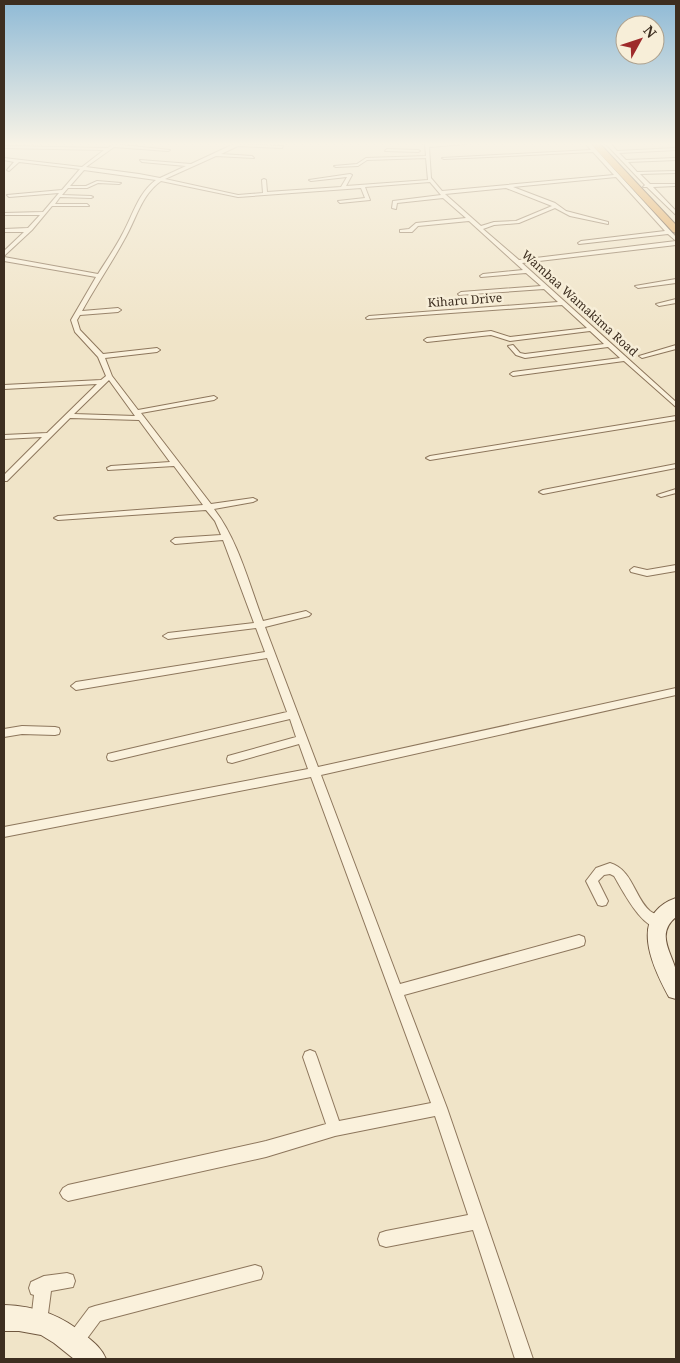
<svg xmlns="http://www.w3.org/2000/svg" width="680" height="1363" font-family="'Noto Serif',serif">
<style>
.lines{fill:none;stroke-linecap:round;stroke-linejoin:round}
.street-casing{stroke:#8d765c;stroke-width:2}
.secondary-casing{stroke:#6f573f;stroke-width:2}
.highway-casing{stroke:#5b4430;stroke-width:2}
.street{fill:#faf1dc;fill-rule:evenodd}
.secondary{fill:#faf1dc;fill-rule:evenodd}
.highway{fill:#e0a458;fill-rule:evenodd}
.labels{text-anchor:middle;dominant-baseline:central;stroke-width:5;stroke-linejoin:round;paint-order:stroke}
.far-street-label{font-size:12px;fill:#3d2e20;stroke:#f7eed8}
</style>
<rect width="100%" height="100%" fill="#f0e4c8"/>
<g class="lines">
<g class="street-casing">
<path id="street" d="M113,144L170,150L168,151L114,147L86,167L139,174L160,178L186,166L142,162L140,160L191,164L234,144L283,146L282,148L238,146L221,154L252,156L254,158L216,156L165,179L238,195L263,193L262,180L264,179L266,180L267,192L341,187L347,177L311,181L309,180L350,174L352,175L346,186L428,180L426,158L367,160L358,166L336,167L334,166L357,164L366,158L426,156L425,144H466L429,147L431,178L442,191L614,175L593,152L444,159L442,158L591,150L586,144H591L676,237V245L522,263L676,402V407L624,361L513,376L510,374L513,372L620,358L608,347L525,358L516,355L508,346L513,345L520,353L525,354L604,344L590,331L510,341L491,335L427,342L424,340L427,338L491,331L510,337L587,328L562,305L367,319L366,318L369,316L558,302L544,289L459,295L458,294L461,292L541,286L526,273L481,277L480,276L483,274L523,270L469,221L418,226L412,232H400V230L409,229L416,223L466,218L443,198L397,203L396,209L392,208L393,201L441,195L430,182L365,187L370,200L340,203L338,201L365,198L361,188L238,197L161,181C141,195 136,220 124,240C111,264 95,287 82,311L118,308L121,310L118,312L80,315L77,320L80,330L103,354L157,348L160,350L157,352L105,358L112,376L138,410L214,396L217,398L214,400L141,413L211,504L253,498L257,500L253,502L214,509C238,540 249,584 263,621L306,611L311,614L309,616L265,627L318,767L676,688V695L321,775L400,984L579,935L584,937L585,941L584,945L579,947L404,995L447,1108L533,1359H515L473,1230L386,1247L380,1245L378,1239L380,1233L386,1231L468,1215L435,1116L335,1136L266,1157L68,1201L63,1198L60,1193L63,1188L68,1185L266,1141L326,1124L303,1057L305,1052L310,1050L315,1052L317,1057L339,1121L431,1103L311,777L4,837V827L308,769L299,744L232,763L228,762L227,759L228,756L296,737L290,719L112,761L108,760L107,757L108,754L112,753L287,712L267,658L76,690L71,686L76,682L265,652L256,628L168,639L163,636L168,633L254,623L223,540L175,544L171,541L175,538L221,535L215,521L206,510L58,520L54,518L58,516L203,505L174,466L108,470L107,468L111,466L170,462L139,420L70,418L7,481H4V475L42,437L4,439V435L47,433L97,384L4,389V385L101,380L106,376L98,357L75,332L71,320L96,277L4,261V257L98,274C106,261 116,247 123,233C133,215 138,193 156,180L84,170L70,186H86L97,181L121,183L119,184L98,183L87,188H68L62,195L91,196L93,197L91,198L60,197L55,204H87L89,206H52L32,230L4,256V251L24,232H4V229L28,228L40,215H4V213L43,212L59,193L9,197L7,195L62,190L80,169L19,162L9,171L7,170L14,162L4,160V158L82,167L104,150L4,148V146L108,148ZM616,177L665,231L581,241L578,243L579,244L668,234L676,241L519,260L483,229L494,225L519,223L555,208L570,216L608,224V222L566,211L555,203L513,187ZM506,188L552,206L516,221L494,222L481,226L445,194ZM109,380L135,416L74,414Z
M606,144H611L617,151L676,148V150L619,153L626,160L676,158V160L628,162L637,172L676,171V173L640,174L650,184H676V186L653,187L676,211V215L647,187H643L645,185Z
M387,149L418,150L420,151L418,152L385,151Z
M676,279V283L638,288L635,286Z
M676,299V303L659,306L656,304Z
M676,345V349L642,358L639,356Z
M676,416V420L430,460L426,458L430,456Z
M676,464V468L543,494L539,492L543,490Z
M676,489V493L661,497L657,495Z
M676,565V571L647,576L631,572L630,570L634,567L647,570Z
M22,726L55,727L59,728L60,731L59,734L55,735L22,734L4,737V729Z
M610,863C633,870 634,897 650,911C656,915 662,916 665,923L663,927C644,934 622,889 614,876L610,874L604,875L598,881L608,901L606,905L602,906L598,905L586,881L596,868Z
M255,1265L261,1267L263,1273L261,1279L100,1321L80,1348L74,1351L68,1348L65,1342L68,1336L89,1308L95,1306Z
M67,1273L73,1275L75,1281L73,1287L51,1291L47,1321L45,1327L39,1329L33,1327L31,1321L34,1295L31,1294L29,1288L31,1282L44,1276Z"/>
</g>
<g class="secondary-casing">
<path id="secondary" d="M676,898V917C655,934 672,953 676,971C678,980 677,991 676,999L669,997C652,966 628,915 676,898Z
M4,1305C36,1306 62,1315 86,1336C95,1343 102,1349 106,1359H74L54,1343L41,1335L19,1331H4Z"/>
</g>
<g class="highway-casing">
<path id="highway" d="M591,144H600L676,225V233L673,232Z"/>
</g>
<use href="#street" class="street"/>
<use href="#secondary" class="secondary"/>
<use href="#highway" class="highway"/>
</g>
<linearGradient id="sky" x2="0" y2="1"><stop stop-color="#8fbad6"/><stop offset="0.43" stop-color="#f8f3e6"/><stop offset="1" stop-color="#f8f3e6" stop-opacity="0"/></linearGradient>
<rect width="680" height="335" fill="url(#sky)"/>
<g class="labels">
<g class="far-street-label">
<text transform="translate(465 300) rotate(-4)">Kiharu Drive</text>
<text transform="translate(580 303) rotate(42)">Wambaa Wamakima Road</text>
</g>
</g>
<rect width="680" height="1363" fill="none" stroke="#3d2e20" stroke-width="10"/>
<g transform="translate(640 40) rotate(50)"><circle r="24" fill="#f7eed8" stroke="#ada18e"/>
<path d="M0-4L9 19L0 12L-9 19Z" fill="#9e2a2b"/>
<text y="-8" font-size="14" font-weight="bold" text-anchor="middle" fill="#3d2e20">N</text>
</g>
</svg>
